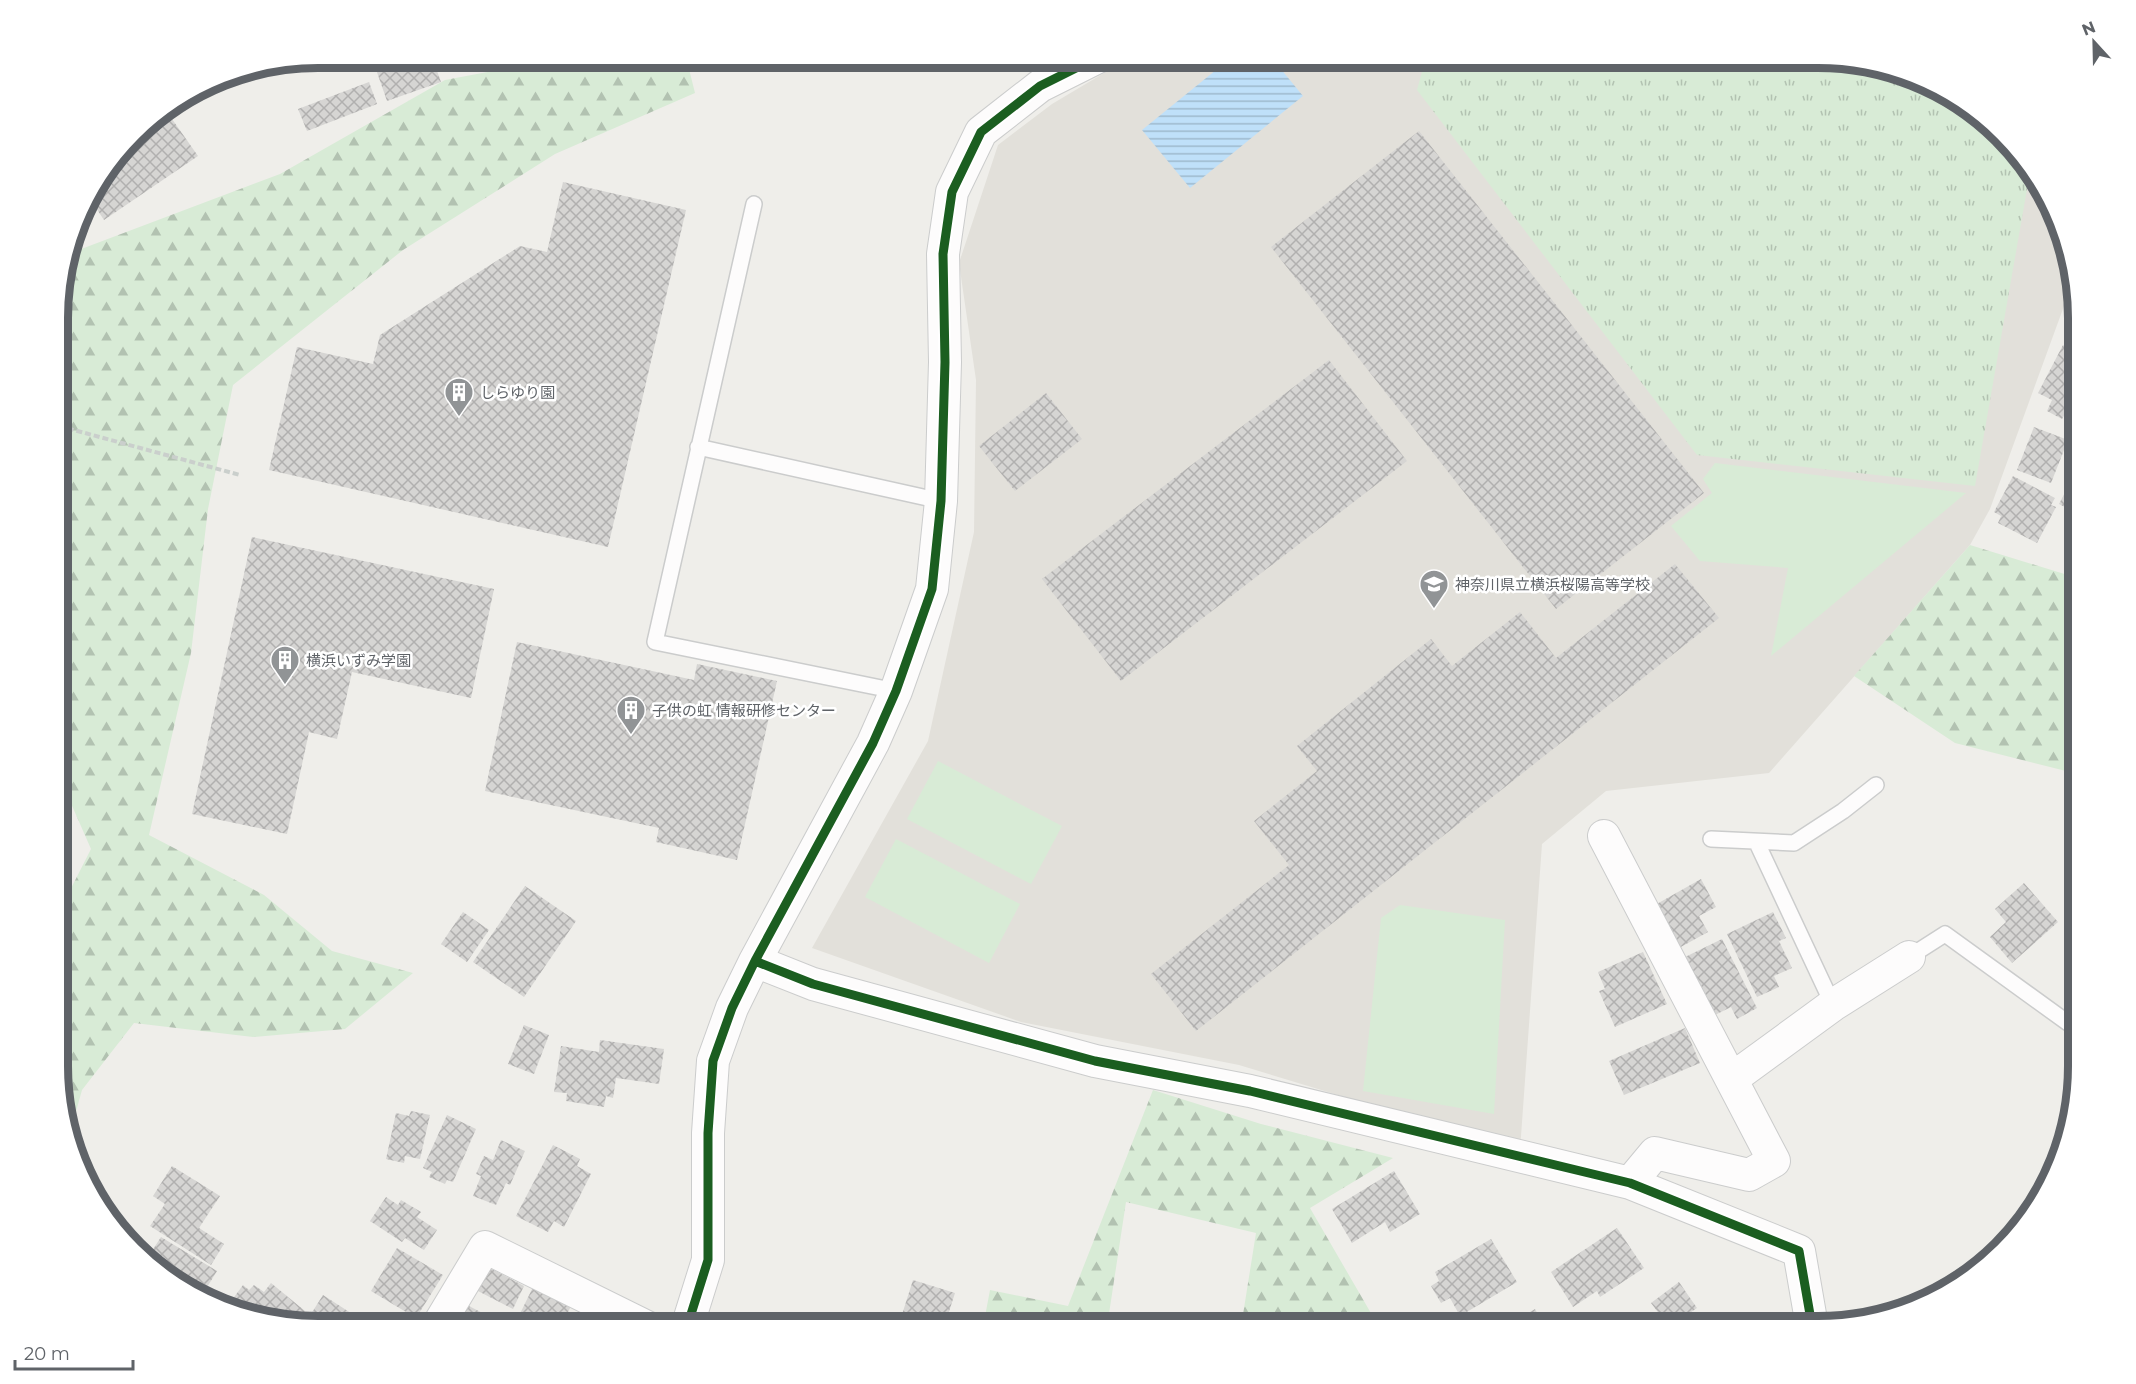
<svg xmlns="http://www.w3.org/2000/svg" width="2136" height="1384" font-family="Montserrat,'Noto Sans JP',sans-serif">
<style>
.education{fill:#e2e0da}
.grass{fill:#d8ebd6}
.forest{fill:url(#forest-firs)}
.park{fill:url(#park-tufts)}
.water{fill:url(#water-rules)}
.building{fill:url(#building-cross-hatch)}
.lines{fill:none;stroke-linecap:round;stroke-linejoin:round}
.lane-casing{stroke:#cbcccc;stroke-width:18}
.street-casing{stroke:#cbcccc;stroke-width:34}
.path{stroke:#cacfcc;stroke-width:4;stroke-dasharray:6 3;stroke-linecap:butt}
.lane{stroke:#fdfcfc;stroke-width:15}
.street{stroke:#fdfcfc;stroke-width:32}
.cycleway-casing{stroke:#fff;stroke-width:13}
.cycleway{stroke:#1b5e20;stroke-width:9}
.labels{text-anchor:middle;dominant-baseline:central;stroke-width:5;stroke-linejoin:round;paint-order:stroke}
.poi-label{font-size:15px;fill:#5f6368;stroke:#fff;text-anchor:start}
.rim{fill:none;stroke:#5f6368;stroke-width:8}
</style>
<defs>
<pattern id="forest-firs" width="22" height="20" patternUnits="userSpaceOnUse" patternTransform="scale(1.5)"><rect width="22" height="20" fill="#d8ebd6"/><path d="M5 1l3.5 6h-7zM16 11l3.5 6h-7z" fill="#b2c2b1"/></pattern>
<pattern id="park-tufts" width="24" height="20" patternUnits="userSpaceOnUse" patternTransform="scale(1.5)"><rect width="24" height="20" fill="#d8ebd6"/><path d="M3 7l-1-3M5 7V3M7 7l1-3M15 17l-1-3M17 17v-4M19 17l1-3" fill="none" stroke="#b2c2b1"/></pattern>
<pattern id="water-rules" width="6" height="5" patternUnits="userSpaceOnUse" patternTransform="scale(1.5)"><rect width="6" height="5" fill="#bfe0f9"/><path d="M0 2.5h6" fill="none" stroke="#9eb9cd"/></pattern>
<pattern id="building-cross-hatch" width="8" height="8" patternUnits="userSpaceOnUse" patternTransform="scale(1.5)"><rect width="8" height="8" fill="#d6d5d3"/><path d="M0 0l8 8M0 8l8-8" fill="none" stroke="#b1b0af"/></pattern>
</defs>
<rect width="100%" height="100%" fill="#efeeea"/>
<path class="education" d="M1131,57H1819L1902,71L1964,101L2044,187L2069,270L2064,306L1990,509L1970,545L1769,773L1606,791L1542,844L1520,1150L1239,1065L1021,1022L812,948L928,741L974,532L976,380L959,263L998,145L1052,104Z"/>
<path class="grass" d="M1715,463L1966,493L1771,656L1788,568L1700,561L1671,526L1712,493L1703,479Z
M938,761L1062,826L1031,884L907,819Z
M896,839L1020,904L989,963L865,897Z
M1400,905L1505,920L1494,1114L1363,1091L1381,918Z"/>
<path class="forest" d="M567,57H686L695,93L555,154L403,250L233,385L208,509L191,653L149,835L264,895L332,951L413,973L345,1029L253,1037L134,1023L82,1090L70,1133L59,1100V912L91,849L59,776V284L68,254L280,174L445,80Z
M1970,545L2071,576L2078,600V774L1955,743L1854,676Z
M1153,1090L1261,1124L1393,1158L1310,1208L1379,1327H1241L1256,1233L1126,1202L1107,1327H983L990,1290L1068,1306Z"/>
<path class="park" d="M1426,57H1819L1902,71L1964,101L2030,172L1975,486L1697,455L1417,90Z"/>
<path class="water" d="M1232,57H1271L1303,96L1190,188L1142,130Z"/>
<path class="building" d="M432,57L441,82L387,101L372,58Z
M369,82L377,104L307,131L298,109Z
M172,119L198,156L104,220L88,196L122,152Z
M1419,131L1704,493L1556,609L1271,247Z
M563,182L686,210L608,547L269,470L297,347L373,364L380,335L520,246L547,252Z
M2063,345L2078,353V405L2074,412L2068,409L2062,419L2047,411L2052,400L2038,393Z
M1329,360L1407,461L1121,681L1042,579Z
M1046,393L1082,439L1015,491L979,446Z
M2034,427L2068,440L2051,483L2017,470Z
M2078,467V514L2059,504Z
M2013,476L2055,498L2051,505L2056,507L2037,543L1998,523L2001,516L1994,512Z
M252,537L494,589L471,698L352,672L337,739L309,732L287,834L192,814Z
M1675,564L1719,618L1196,1031L1151,974L1289,865L1254,821L1317,771L1297,746L1431,639L1452,666L1520,612L1556,658Z
M517,642L694,680L697,664L777,681L737,860L656,842L659,828L485,791Z
M2078,815V844L2065,836Z
M1701,879L1716,907L1699,916L1708,932L1679,948L1655,905Z
M2024,883L2058,922L2012,963L1990,937L2006,922L1995,909Z
M525,886L576,921L524,997L473,962Z
M463,912L489,930L467,962L441,944Z
M1773,912L1786,938L1779,941L1792,968L1774,976L1779,987L1757,997L1727,934Z
M1722,939L1757,1008L1737,1019L1731,1007L1713,1016L1683,958Z
M1643,952L1667,1004L1615,1027L1599,991L1605,989L1598,972Z
M524,1025L549,1035L534,1074L508,1064Z
M1685,1028L1700,1063L1624,1095L1609,1061Z
M600,1040L664,1049L659,1084L616,1078L613,1098L606,1096L604,1107L566,1101L567,1093L554,1092L561,1046L599,1052Z
M411,1111L430,1115L420,1159L405,1156L404,1163L386,1159L396,1113L409,1116Z
M447,1115L476,1129L453,1182L447,1180L445,1184L429,1177L432,1172L423,1168Z
M501,1140L525,1151L510,1185L506,1183L496,1205L473,1196L481,1176L476,1174L484,1156L493,1160Z
M553,1145L580,1159L577,1166L591,1174L564,1227L554,1221L548,1232L516,1216Z
M172,1166L220,1196L199,1228L224,1244L211,1265L150,1226L165,1204L153,1196Z
M1394,1171L1420,1214L1390,1232L1385,1222L1352,1243L1332,1209Z
M386,1197L398,1205L401,1200L421,1212L417,1217L437,1230L424,1250L405,1238L402,1242L370,1221Z
M1617,1228L1644,1268L1600,1297L1597,1291L1573,1307L1551,1272Z
M161,1237L217,1271L201,1297L181,1287L185,1281L148,1257Z
M1491,1239L1517,1282L1460,1316L1450,1298L1441,1303L1431,1286L1439,1281L1435,1272Z
M397,1248L443,1275L416,1318L371,1291Z
M488,1267L524,1286L513,1309L476,1290Z
M913,1280L955,1293L944,1327H898Z
M1679,1282L1697,1308L1669,1327L1651,1303Z
M271,1283L305,1311L295,1323L241,1315L229,1304L243,1285L249,1290L254,1285L264,1292Z
M533,1287L571,1306L561,1327H520L515,1324Z
M323,1295L357,1317L351,1327L304,1325Z
M465,1304L506,1325L505,1327H452Z
M1535,1309L1545,1327H1504Z
M585,1313L611,1327H577Z
M1713,1317L1721,1326L1701,1327Z"/>
<g class="lines">
<g class="lane-casing">
<path id="lane" d="M754,204L655,642L896,691
M698,447L941,501
M1711,839L1794,843L1843,811L1876,785
M1757,843L1833,1005
M1909,957L1945,934L2068,1023L2078,1016"/>
</g>
<g class="street-casing">
<path id="street" d="M1604,836L1774,1161L1749,1175L1655,1153L1630,1183
M755,961L813,984L1095,1061L1250,1091L1630,1183L1799,1251L1812,1326
M1733,1078L1833,1005L1909,957
M437,1327L485,1247L647,1327
M687,1327L708,1260V1133L713,1061L732,1008L755,961L873,743L896,691L932,589L941,501L945,362L943,254L952,192L981,132L1040,86L1098,57"/>
</g>
<path class="path" d="M59,426L240,475"/>
<use href="#lane" class="lane"/>
<use href="#street" class="street"/>
<g class="cycleway-casing">
<path id="cycleway" d="M755,961L813,984L1095,1061L1250,1091L1630,1183L1799,1251L1812,1326
M687,1327L708,1260V1133L713,1061L732,1008L755,961L873,743L896,691L932,589L941,501L945,362L943,254L952,192L981,132L1040,86L1098,57"/>
</g>
<use href="#cycleway" class="cycleway"/>
</g>
<defs>
<g id="building-pin" transform="scale(1.5)"><path d="M0 17L-7.5 6A9.5 9.5 0 1 1 7.5 6Z" fill="#919496" stroke="#fff"/><path d="M-4-6H4V6H1V3H-1V6H-4ZM-2.5-4.3h1.7v1.8h-1.7ZM.8-4.3h1.7v1.8H.8ZM-2.5-1h1.7V.8h-1.7ZM.8-1h1.7V.8H.8Z" fill="#fff"/></g>
<g id="school-pin" transform="scale(1.5)"><path d="M0 17L-7.5 6A9.5 9.5 0 1 1 7.5 6Z" fill="#919496" stroke="#fff"/><path d="M0-5L7-2L0 1L-7-2ZM-4 1L0 2.5L4 1V4Q0 6-4 4Z" fill="#fff"/></g>
</defs>
<g fill-rule="evenodd">
<use href="#building-pin" x="459" y="392"/>
<use href="#school-pin" x="1434" y="584"/>
<use href="#building-pin" x="285" y="660"/>
<use href="#building-pin" x="631" y="710"/>
</g>
<g class="labels">
<g class="poi-label">
<text x="480" y="392">しらゆり園</text>
<text x="1455" y="584">神奈川県立横浜桜陽高等学校</text>
<text x="306" y="660">横浜いずみ学園</text>
<text x="652" y="710">子供の虹 情報研修センター</text>
</g>
</g>
<path d="M0 0H2136V1384H0ZM318 68H1818A250 250 0 0 1 2068 318V1066A250 250 0 0 1 1818 1316H318A250 250 0 0 1 68 1066V318A250 250 0 0 1 318 68Z" fill="#fff" fill-rule="evenodd"/>
<path class="rim" d="M318 68H1818A250 250 0 0 1 2068 318V1066A250 250 0 0 1 1818 1316H318A250 250 0 0 1 68 1066V318A250 250 0 0 1 318 68Z"/>
<g transform="translate(2094 42) rotate(338)" stroke="#ffffff" stroke-width="4.5" paint-order="stroke">
<path d="M0-4.5L10 22L0 15L-10 22Z" fill="#5f6368"/>
<text y="-9" font-size="16" font-weight="bold" text-anchor="middle" fill="#5f6368">N</text>
</g>
<path d="M15 1360v9h118v-9" fill="none" stroke="#5f6368" stroke-width="3"/>
<text x="24" y="1360" font-size="18" fill="#5f6368" stroke="#ffffff" stroke-width="4.5" paint-order="stroke">20 m</text>
</svg>
